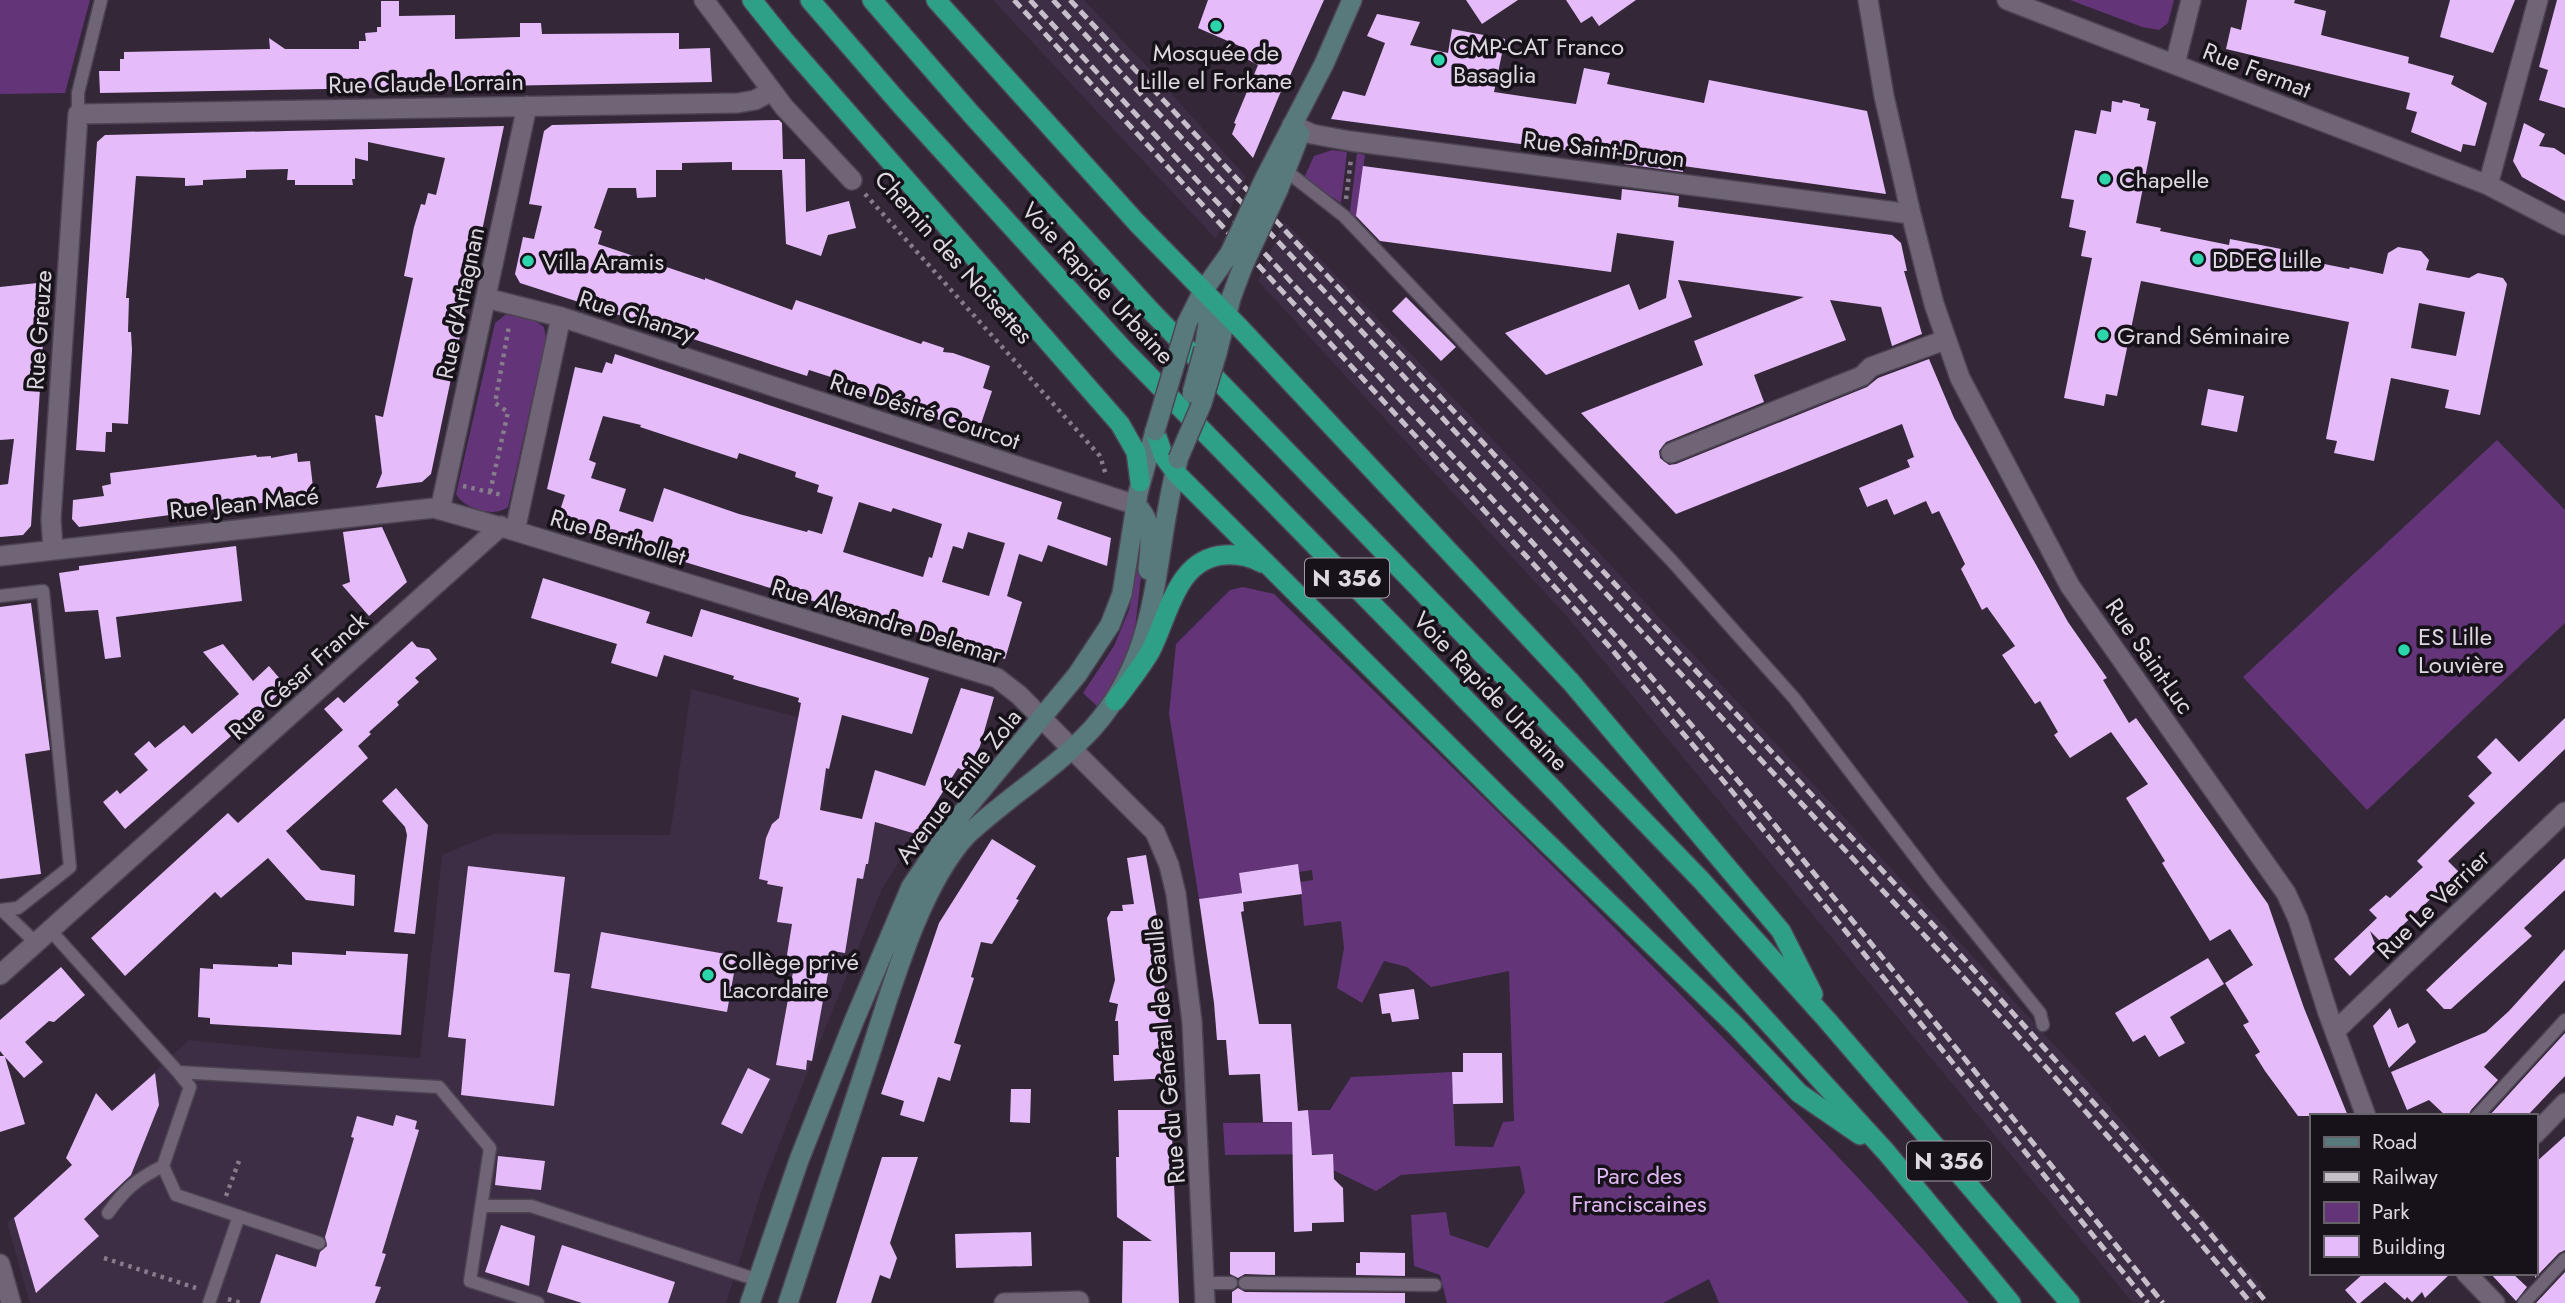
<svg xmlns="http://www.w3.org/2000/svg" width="2565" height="1303" font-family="Jost,sans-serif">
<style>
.built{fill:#3d2e45}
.green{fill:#633578}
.building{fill:#e5bbfa;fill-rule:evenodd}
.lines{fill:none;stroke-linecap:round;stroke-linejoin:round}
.service-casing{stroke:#4d4452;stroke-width:15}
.minor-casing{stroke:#4d4452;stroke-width:22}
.tertiary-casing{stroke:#4d4452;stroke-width:22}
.secondary-casing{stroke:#4d4452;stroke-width:22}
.trunk-casing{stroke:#4d4452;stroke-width:22}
.path{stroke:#867c8b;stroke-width:4.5;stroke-dasharray:3.5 5;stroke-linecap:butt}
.service{stroke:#706477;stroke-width:12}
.minor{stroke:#706477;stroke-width:19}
.tertiary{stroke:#706477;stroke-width:19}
.secondary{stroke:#587a7d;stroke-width:19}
.trunk{stroke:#2fa088;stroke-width:19}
.rail{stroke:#c6bfca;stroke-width:5;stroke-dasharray:10 5;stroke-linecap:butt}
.secondary-bridge-casing{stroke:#4d4452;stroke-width:22;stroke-linecap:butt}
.secondary-bridge{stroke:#587a7d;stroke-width:19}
.poi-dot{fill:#2cd5ab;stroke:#17121a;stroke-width:2.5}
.labels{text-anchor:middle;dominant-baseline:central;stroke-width:7;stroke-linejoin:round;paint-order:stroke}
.shield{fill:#17121a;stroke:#a39da7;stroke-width:2}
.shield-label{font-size:23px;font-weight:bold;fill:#dfd8e3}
.poi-label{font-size:24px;fill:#dfd8e3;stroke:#17121a;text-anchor:start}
.street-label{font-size:24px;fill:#dfd8e3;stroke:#17121a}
.park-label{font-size:24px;fill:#dfb8f3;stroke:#17121a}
</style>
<rect width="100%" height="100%" fill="#332738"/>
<path class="built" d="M993,0H1084L1144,63L1246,177L1216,239Z
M1284,221L1544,493L2086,1079L2262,1287L2249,1303H2133L1569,619L1258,281Z
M691,689L839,728L820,810L917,833L882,889L812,1061L764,1183L726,1303H30L7,1223L72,1165L100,1115L116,1107L189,1040L279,1049L420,1058L442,855L493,834L670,835Z"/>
<path class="green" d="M0,0H90L65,93L0,94Z
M2070,0H2174L2168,23L2159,30L2142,27Z
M1332,150L1347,152L1341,203L1304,178L1314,156Z
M1357,153L1365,155L1356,220L1350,212Z
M505,315C520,315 532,318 544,327L546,338L508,507C494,518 464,509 456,494L495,323Z
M2497,440L2565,510V623L2367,810L2243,677Z
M1141,546L1144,550L1135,629L1122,670L1099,708L1083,693L1114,646L1129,610Z
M1243,587L1274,594C1414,729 1552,864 1688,1002C1784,1100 1881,1198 1969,1303H1719L1709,1279L1663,1303H1447L1440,1275L1414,1266L1411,1215L1446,1212L1450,1235L1488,1248L1525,1192L1520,1166L1401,1175L1376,1191L1333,1170V1154L1225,1155L1223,1123L1309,1122L1308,1110H1330L1351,1077L1452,1072L1455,1146L1493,1147L1503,1122L1514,1121L1509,971L1431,987L1407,967L1384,961L1362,1003L1337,988L1344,948L1341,921L1304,926L1300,882L1313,880L1312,870L1299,872L1297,864L1239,873L1242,893L1199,899L1169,714L1176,644L1230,590Z"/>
<path class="building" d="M1208,0H1324L1289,78L1287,77L1253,158L1232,134L1236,124L1234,123L1258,65L1241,56L1244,48L1198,28Z
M1466,0H1518L1482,24Z
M1566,0H1636L1599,26L1592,16L1581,23Z
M2247,0H2295L2294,3L2326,11L2321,35L2409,57L2408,63L2454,76L2451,84L2487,103L2475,146L2463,144L2461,152L2411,132L2417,112L2406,109L2410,93L2226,49L2231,27L2241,30Z
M2450,0H2515L2493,53L2440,37Z
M2557,0H2565V108L2539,100L2548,70L2539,67Z
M381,1H399V16L455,15V39L520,37V23H541L542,34L679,33V49L710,48L712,82L100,93L99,71H120V59H124V52L270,49L269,38L285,49H359V41H366L365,33L377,32V27H381Z
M1377,14L1420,22L1410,45L1448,53L1452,29L1505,39L1494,92L1576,104L1584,68L1610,73L1607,84L1704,103L1709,80L1867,111L1886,194L1683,166V172L1624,164L1625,158L1331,119L1343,91L1365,96L1385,43L1367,36Z
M2123,100L2140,104V107L2149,109L2147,120L2156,122L2136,223L2161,228L2160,231L2229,245L2230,239L2281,249L2280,255L2349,269L2350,267L2383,274L2388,253L2398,247L2421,251L2429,260L2426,270L2469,278L2478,273L2503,278L2507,284L2480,415L2445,408L2449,390L2391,378L2374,461L2334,453L2337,441L2326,439L2349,322L2141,281L2117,396L2106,394L2104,406L2064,398L2092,258L2081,256L2086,231L2069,227L2074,200L2061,198L2075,130L2096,134L2101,110L2111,112L2112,101L2122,103ZM2419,303L2465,312L2456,356L2411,348Z
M779,120L782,123L783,159H805L806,212L849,201L856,228L828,235L821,256L786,244L782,170H732V162L682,163V170H656V197L637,198L636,188H608L594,228L602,231L598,244L705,280V278L792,310L796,300L921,344L923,341L944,348L943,352L953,353L990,366L983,388L992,391L978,433L869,396V389L837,379L809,370L807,376L520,283L515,274L523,237L534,239L542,206L529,204L544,131L552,125Z
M2524,123L2545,134L2539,146L2554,148L2565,155V201L2522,177L2513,161Z
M504,126L431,474L422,482L376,488L382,473L375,415L383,417L413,278L404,276L414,227L421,204L425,205L428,193L436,195L445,158L368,142V161L355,158V179H352L353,185H295V180H287L288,169L246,170V178L203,180V185L185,186V178L136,176L126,298H129L128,332H131L132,350L128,424L112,423V432H106L105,452L76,450L97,142L105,135Z
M1363,166L1621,200L1622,189L1679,196L1678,207L1892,235L1901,243L1907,271H1904L1922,334L1892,346L1881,307L1830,300L1846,340L1754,375L1764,402L1666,442L1659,451L1660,458L1669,465L1676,464L1867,387L1878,378L1929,359L1954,418L2068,622L2107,678L2103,680L2129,723L2136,718L2268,904L2304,1008L2348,1116H2298L2265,1071L2255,1055L2260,1052L2243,1025L2249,1022L2225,983L2253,965L2230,929L2210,941L2162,863L2165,861L2126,798L2148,784L2111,732L2070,758L2054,735L2058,732L2040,701L2035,704L2002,655L2015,646L1987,607L1982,610L1961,569L1965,564L1939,511L1932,514L1926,501L1894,515L1887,499L1867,507L1859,488L1910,467L1907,460L1914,457L1902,424L1676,514L1581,413L1703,365L1694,341L1804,297L1678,280L1692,317L1546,375L1505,333L1629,284L1639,310L1666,298L1674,241L1617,233L1611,272L1380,241L1356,216Z
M47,282L31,526L23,535L0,537V485L8,484L14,439L0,440V287Z
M1406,297L1456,347L1441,361L1392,311Z
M615,354L1062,502L1057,519L1111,538L1107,566L1048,545L1042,562L1019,554L1007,596L1022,602L1005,659L556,523L565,495L547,489L575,367L602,373L606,362L612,364ZM603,416L641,425L640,427L737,459L739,453L796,472L795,477L819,485L817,492L833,497L822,534L808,530L807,532L739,514L664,488L653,522L619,511L626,489L591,478L596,463L589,460ZM859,502L891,512L893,508L942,524L932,558L929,557L923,577L843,552ZM968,532L1005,543L989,596L942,582L953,546L963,549Z
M2208,389L2244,396L2237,432L2201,425Z
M297,453L298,462L310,461L314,496L79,527L72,519L73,500L104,496L102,486L111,484L110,473L256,455L257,457L271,456V458Z
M382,527L407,582L369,616L342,585L350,582L343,532Z
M236,546L242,601L116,617L121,657L105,659L98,610L65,612L59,573L79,570V566Z
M543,578L650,612L646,623L692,637L701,609L929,678L912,734L842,715L829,769L826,768L820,810L862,819L875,770L925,786L961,688L994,697L980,746L966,772L958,768L916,834L875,822L868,864H866L863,879L857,878L845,953L832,951L812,1061L807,1060L806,1070L776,1065L793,972L786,961L792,924L777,922L783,887L767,884L768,881L759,879L766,838L772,824L779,818L801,703L798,702L799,698L733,679L734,676L664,655L657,677L611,663L617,644L531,618Z
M31,603L50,750L25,754L41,874L0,879V607Z
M412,641L417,647L429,649L437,659L415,678L419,682L397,702L399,705L369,732L371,734L358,746L368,758L286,831L321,870L355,875L354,906L306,900L268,858L221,898L215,892L125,976L91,938L228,813L238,823L343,730L324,709L338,697L344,703Z
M223,644L253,681L269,666L287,687L125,829L103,802L117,790L120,794L148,770L134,754L149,741L155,748L184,725L192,734L239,694L203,652Z
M2565,718V749L2448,861L2459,872L2383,944L2370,931L2377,949L2350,976L2334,959L2377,918L2369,910L2386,895L2390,898L2423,867L2417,861L2475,803L2468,796L2492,773L2477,757L2496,738L2519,762Z
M396,788L428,825L415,934L394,932L407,835L405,827L382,801Z
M992,839L1036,866L1016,899L1019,900L992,944L981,942L971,977L974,978L954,1043L961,1045L950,1081L938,1077L924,1122L900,1115L904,1101L881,1094L939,923Z
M1146,855L1157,918L1169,1029L1171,1078L1114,1081L1113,1055H1119L1118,1021H1115L1118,1004L1109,1002L1115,980L1107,918L1111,911H1123L1122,905L1134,904L1127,858Z
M2565,858V890L2524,928L2532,936L2451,1009H2444L2426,990Z
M1298,864L1302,894L1243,902L1244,911L1241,912L1259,1024H1291L1298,1111L1308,1110L1312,1155L1333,1154L1334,1179L1343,1188L1344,1222L1312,1223V1231L1294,1232L1292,1122H1263L1260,1074L1229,1075L1226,1040H1217L1214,1003L1199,899L1242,893L1239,873Z
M468,866L565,877L554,972L570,974L554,1106L461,1095L466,1039L448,1037Z
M601,932L737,956L727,1012L591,988Z
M2565,949V980L2484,1067L2498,1080L2471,1110L2468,1116H2446L2429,1100L2407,1110L2391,1072L2486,1032L2509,1011Z
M346,951L408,954L401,1035L210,1024V1018L198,1017L200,968L213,969V964L278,967V964L292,965V952L346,955Z
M2208,958L2224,984L2170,1017L2185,1043L2159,1057L2145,1035L2133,1042L2115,1013Z
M61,967L85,995L54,1022L49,1021L25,1042L43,1062L24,1078L5,1057L25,1124L0,1132V1056H4L0,1051V1020Z
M1414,989L1419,1019L1392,1022L1390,1013L1382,1014L1379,994Z
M2390,1008L2398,1028L2408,1023L2416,1042L2389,1068L2373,1026Z
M2565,1033V1076L2527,1116H2489Z
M1463,1053H1502L1503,1103L1453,1104L1452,1072H1463Z
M748,1068L770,1079L742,1134L721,1124Z
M155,1073L159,1105L131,1175L84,1219L99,1236L36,1293L14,1218L72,1165L66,1158L96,1093L112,1111Z
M1011,1089H1031L1030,1123L1010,1122Z
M1118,1110H1171L1179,1303H1122L1123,1241H1152L1117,1217L1116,1157H1119Z
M396,1115L417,1121L415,1129L419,1130L382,1253L386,1254L375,1286L381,1287L375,1303H260L276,1254L316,1267L320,1252L327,1246L325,1237L354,1138L351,1137L357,1116L393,1126Z
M2565,1136V1250L2559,1253L2535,1278V1163Z
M498,1156L545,1161L541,1190L495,1185Z
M882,1157H918L890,1243L897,1258L890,1279L880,1275L871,1303H836Z
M501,1225L535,1236L529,1286L485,1272Z
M1031,1232L1032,1266L956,1268L955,1234Z
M562,1245L675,1282L668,1303H582L547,1292Z
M1230,1252H1275V1275L1245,1274L1238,1278L1230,1274Z
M1360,1252L1405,1253V1276L1356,1275V1263H1360Z
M2565,1272V1303H2536Z
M2364,1273H2451L2425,1298L2422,1292L2412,1302L2407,1297L2405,1300L2385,1282L2360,1303H2357L2345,1290Z
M2490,1273H2512L2527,1287L2516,1301Z
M1238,1288L1245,1292L1405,1293V1303H1232V1292Z"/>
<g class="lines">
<g class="service-casing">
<path id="service" d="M78,114V93L101,0
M1285,170L1344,216L1671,560L1794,698L1936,884L2040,1013L2043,1025
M0,596L43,591L70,867L18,908L0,910
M2,910L36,943
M50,930L178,1072L439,1087L490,1148L470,1281L538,1303
M2477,1116L2565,1020
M163,1166L176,1195L319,1243
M482,1206H531L758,1280
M108,1213C125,1189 137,1179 163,1166L190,1087L178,1072
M1204,1283H1231
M1245,1283L1435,1285
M209,1303L239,1216
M2524,1303L2565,1259"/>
</g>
<g class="minor-casing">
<path id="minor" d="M704,0L784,107L852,180
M1868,0L1884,96L1911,214L1934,304L1960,378L2070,586L2286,893L2298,919L2328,1013L2366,1116
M2007,0L2488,185L2565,225
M2175,64L2191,0
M1292,125L1312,134L1350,141L1911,214
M2488,185L2538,0
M486,298L561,317L1136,505
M1671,453L1862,376L1871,367L1945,340
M440,510L527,106
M515,531L561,317
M53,549L51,519L78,114L738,103L755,100L772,91
M0,556L434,508L515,531L997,678L1019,695L1072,749
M0,975L501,526
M2335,1031L2565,812
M2535,1134L2565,1103
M0,1264L11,1303
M2466,1273L2495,1303
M1004,1303L1079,1301"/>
</g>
<g class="tertiary-casing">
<path id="tertiary" d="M1072,749L1155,832L1169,865L1176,894L1192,1022L1205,1303"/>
</g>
<g class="secondary-casing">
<path id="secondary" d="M1265,178L1324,64L1352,0
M1278,190L1300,134
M1203,291L1208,324L1204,349
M1187,323L1203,291L1230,253
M1217,353L1231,298L1243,266
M1136,505C1155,522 1150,547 1148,570
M750,1303L799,1160L854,1021L911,887L954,823L1077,675L1110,625L1122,594L1138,493L1155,431
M788,1303C816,1220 843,1137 870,1054C892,987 919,888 966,836C1006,798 1054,770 1092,729C1164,649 1152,557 1178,460"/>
</g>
<g class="trunk-casing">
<path id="trunk" d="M752,0L784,40L1120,424L1136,452L1140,482
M810,0L900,104L1123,349L1555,791L1653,896L1887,1153L2011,1303
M872,0L972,115L1149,309L1701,880L1827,1020L2070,1303
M936,0L1137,223L1241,329L1571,682L1781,931L1813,994
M1155,431L1164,457L1175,472L1505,802L1735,1025L1799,1093L1860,1135
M1115,701C1127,685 1140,669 1150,652C1169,616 1176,558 1225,555C1238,554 1251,557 1262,563"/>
</g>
<path class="path" d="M865,194L1100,456L1106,475
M1346,199L1351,159
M463,486L502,495
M490,492L508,412L495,403L509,326
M226,1196L239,1161
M104,1258L196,1288
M228,1299L241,1303"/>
<use href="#service" class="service"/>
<use href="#minor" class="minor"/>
<use href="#tertiary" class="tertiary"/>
<use href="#secondary" class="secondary"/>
<use href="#trunk" class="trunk"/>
<path class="rail" d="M1014,0L1608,645L1726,784L2148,1303
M1030,0L1532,542L1637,660L1770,819L2163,1303
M1053,0L2007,1024L2138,1170L2251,1303
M1070,0L1936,928L2196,1216L2267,1303"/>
<g class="secondary-bridge-casing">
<path id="secondary-bridge" d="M1230,253L1265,178
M1243,266L1278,190
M1192,393L1204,349
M1155,431L1187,323
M1178,459L1202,403L1217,353"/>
</g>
<use href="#secondary-bridge" class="secondary-bridge"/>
</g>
<g class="poi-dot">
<circle cx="1216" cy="26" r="7"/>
<circle cx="1439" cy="60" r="7"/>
<circle cx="2105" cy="179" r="7"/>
<circle cx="2198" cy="259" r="7"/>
<circle cx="528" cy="261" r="7"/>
<circle cx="2103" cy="335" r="7"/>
<circle cx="2404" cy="650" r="7"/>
<circle cx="708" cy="975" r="7"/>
</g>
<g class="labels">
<g class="shield">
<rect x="1305" y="558.5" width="84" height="39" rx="5"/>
<rect x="1907" y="1141.5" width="84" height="39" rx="5"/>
</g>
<g class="shield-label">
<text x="1347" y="578">N 356</text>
<text x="1949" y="1161">N 356</text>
</g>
<g class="poi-label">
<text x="1453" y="46">CMP-CAT Franco<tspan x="1453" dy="28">Basaglia</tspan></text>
<text x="1216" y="52" text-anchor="middle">Mosquée de<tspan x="1216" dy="28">Lille el Forkane</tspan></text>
<text x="2119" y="179">Chapelle</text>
<text x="2212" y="259">DDEC Lille</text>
<text x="542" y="261">Villa Aramis</text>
<text x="2117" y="335">Grand Séminaire</text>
<text x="2418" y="636">ES Lille<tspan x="2418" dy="28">Louvière</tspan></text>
<text x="722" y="961">Collège privé<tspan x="722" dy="28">Lacordaire</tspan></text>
</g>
<g class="street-label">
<text transform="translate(2257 70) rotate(21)">Rue Fermat</text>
<text transform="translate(426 83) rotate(-1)">Rue Claude Lorrain</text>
<text transform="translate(1604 149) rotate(7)">Rue Saint-Druon</text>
<text transform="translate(954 257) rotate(48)">Chemin des Noisettes</text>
<text transform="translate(1098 283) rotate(47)">Voie Rapide Urbaine</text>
<text transform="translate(460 303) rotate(-78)">Rue d'Artagnan</text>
<text transform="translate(637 316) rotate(18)">Rue Chanzy</text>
<text transform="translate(39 330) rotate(-86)">Rue Greuze</text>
<text transform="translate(925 411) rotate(18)">Rue Désiré Courcot</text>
<text transform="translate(244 503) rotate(-6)">Rue Jean Macé</text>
<text transform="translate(618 537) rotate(17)">Rue Berthollet</text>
<text transform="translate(887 621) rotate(17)">Rue Alexandre Delemar</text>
<text transform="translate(2150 656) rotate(55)">Rue Saint-Luc</text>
<text transform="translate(298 676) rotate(-42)">Rue César Franck</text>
<text transform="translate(1491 691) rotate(46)">Voie Rapide Urbaine</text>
<text transform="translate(958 786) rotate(-52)">Avenue Émile Zola</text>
<text transform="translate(2433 904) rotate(-44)">Rue Le Verrier</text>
<text transform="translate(1165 1051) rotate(-95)">Rue du Général de Gaulle</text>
</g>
<g class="park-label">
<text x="1639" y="1175">Parc des<tspan x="1639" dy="28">Franciscaines</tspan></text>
</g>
</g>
<rect x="2310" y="1114" width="228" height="161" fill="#17121a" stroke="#67616a" stroke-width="2"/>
<rect x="2324" y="1137" width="35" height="10" fill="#587a7d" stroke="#67616a" stroke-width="2"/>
<text x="2372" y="1149" font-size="21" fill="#dfd8e3">Road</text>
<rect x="2324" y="1172" width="35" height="10" fill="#c6bfca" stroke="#67616a" stroke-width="2"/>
<text x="2372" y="1184" font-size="21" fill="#dfd8e3">Railway</text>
<rect x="2324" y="1202" width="35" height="21" fill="#633578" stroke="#67616a" stroke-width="2"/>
<text x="2372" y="1219" font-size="21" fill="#dfd8e3">Park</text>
<rect x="2324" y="1236" width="35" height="21" fill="#e5bbfa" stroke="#67616a" stroke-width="2"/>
<text x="2372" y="1254" font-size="21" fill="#dfd8e3">Building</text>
</svg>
